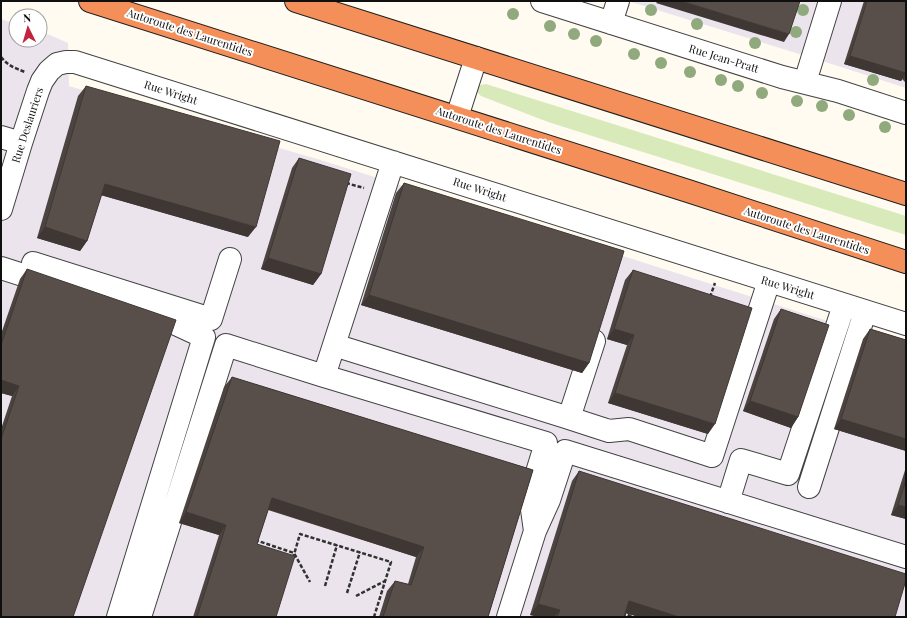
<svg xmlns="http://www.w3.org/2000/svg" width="907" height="618" font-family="'Playfair Display',serif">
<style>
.industrial{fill:#ebe4ed}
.green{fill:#d8eaba}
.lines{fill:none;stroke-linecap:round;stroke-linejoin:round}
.minor-casing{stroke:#424242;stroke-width:24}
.highway-casing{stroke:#202020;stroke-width:24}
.path{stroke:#313131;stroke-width:2.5;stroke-dasharray:4 2;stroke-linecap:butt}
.minor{stroke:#fff;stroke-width:22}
.highway{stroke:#f58f59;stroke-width:22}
.tree{fill:#90aa7d}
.wall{fill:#4c4440}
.shaded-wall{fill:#3e3734}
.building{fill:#584f4b;stroke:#3e3734}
.labels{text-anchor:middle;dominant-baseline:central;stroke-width:4;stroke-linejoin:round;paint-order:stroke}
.street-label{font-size:11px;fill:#0f0f0f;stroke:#fff}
</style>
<rect width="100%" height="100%" fill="#fffbf1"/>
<path class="industrial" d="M628,1H906V88L838,66Z
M1,19L16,24V40H40V31L50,35L68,43L69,86L324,161L906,346V617H1Z"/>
<path class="green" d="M486,84L906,216V235L548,122L481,96L477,92L478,88L480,85Z"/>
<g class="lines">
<g class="minor-casing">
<path id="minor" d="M542,1L782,77L838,91L906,113
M611,23L618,1
M805,82L830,1
M457,117L476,58
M1,137L21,143
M1,209L21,143L38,91L42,81L49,71L57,64L66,62H75L906,324
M33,263L211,319L230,259
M1,268L51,284
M594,341L569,418L609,431L629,429L712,456L769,281
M334,345L569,418
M324,376L546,443L530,495L535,531
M809,487L865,312
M728,502L741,460L788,474L844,305
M118,617L204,337L176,324L146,314
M140,617L226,345L324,376L393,162
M508,617L535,531L549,500L565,451L906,557"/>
</g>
<g class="highway-casing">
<path id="highway" d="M90,1L688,191L906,262
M296,1L906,194"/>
</g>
<path class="path" d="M1,57C8,66 15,68 25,72
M346,183L364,188
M710,297L715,283
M255,540L294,553L310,582
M293,558L300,534L391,562L374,617
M325,586L337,545
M347,593L360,552
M356,596L385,581
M624,617L625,614L633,617"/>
<use href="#minor" class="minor"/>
<use href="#highway" class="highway"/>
</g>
<g class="tree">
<circle cx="651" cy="10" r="6"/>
<circle cx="803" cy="10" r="6"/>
<circle cx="513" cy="14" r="6"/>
<circle cx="697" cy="24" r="6"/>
<circle cx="550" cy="26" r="6"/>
<circle cx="796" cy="32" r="6"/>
<circle cx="574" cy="34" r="6"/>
<circle cx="596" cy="41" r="6"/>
<circle cx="755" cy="43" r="6"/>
<circle cx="634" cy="54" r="6"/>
<circle cx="661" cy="63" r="6"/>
<circle cx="690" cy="72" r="6"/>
<circle cx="721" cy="80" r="6"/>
<circle cx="873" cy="80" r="6"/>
<circle cx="738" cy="86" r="6"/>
<circle cx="762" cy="93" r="6"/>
<circle cx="797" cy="101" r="6"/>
<circle cx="822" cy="106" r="6"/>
<circle cx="849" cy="115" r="6"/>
<circle cx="885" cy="127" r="6"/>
</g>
<path class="wall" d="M864,1H906V83L902,79L901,81L844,64Z
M86,86L248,237L101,195L87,241L80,251L37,238L78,96Z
M299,158L321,274L313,285L261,269L292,168Z
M404,183L589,363L582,373L361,305L396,193Z
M27,269L73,617H1V429L12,396L1,393V334L20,279Z
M633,270L708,434L608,403L627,345L607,339L625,280Z
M781,309L798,417L791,428L743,411L774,319Z
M870,329L906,340V451L834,429L863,339Z
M232,377L533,470L488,617H379L387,591L395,581L408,584L416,557L268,510L257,544L276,617H193L219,535L179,523L224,387Z
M906,467V519L891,515Z
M579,471L895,617H639L625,613L624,617H540L530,615L572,481Z"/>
<path class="shaded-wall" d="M658,1H681L789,34L784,42L656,3Z
M850,56L906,73V74L901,81L844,64Z
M105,184L256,227L248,237L97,194Z
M45,227L87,241L80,251L37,238Z
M268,258L321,274L313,285L261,269Z
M369,295L589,363L582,373L361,305Z
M614,329L634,335L627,345L607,339Z
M1,380L19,386L12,396L1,393Z
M615,393L715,424L708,434L608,403Z
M750,401L798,417L791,428L743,411Z
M841,419L906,439V451L834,429Z
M272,498L424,547L416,557L264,508Z
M898,505L906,507V519L891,515Z
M186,512L226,525L219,535L179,523Z
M629,601L679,617H639L622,612Z
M538,604L560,610L554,617H540L530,615Z"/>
<path class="building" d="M681,1H800L789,34Z
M867,1H906V73L850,56Z
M86,86L280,141L256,227L105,184L87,241L45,227Z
M299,158L351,174L321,274L268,258Z
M404,183L624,251L589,363L369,295Z
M27,269L176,320L73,617H1V439L19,386L1,380V345Z
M633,270L752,308L715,424L615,393L634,335L614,329Z
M781,309L829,325L798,417L750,401Z
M870,329L906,340V439L841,419Z
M232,377L533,470L488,617H383L395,581L411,585L424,547L272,498L257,544L295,556L276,617H197L226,525L186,512Z
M579,471L906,574V580L895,617H679L629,601L624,617H557L560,610L538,604Z
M906,480V507L898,505Z"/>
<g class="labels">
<g class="street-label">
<text transform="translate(190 32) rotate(18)">Autoroute des Laurentides</text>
<text transform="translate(724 58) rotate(17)">Rue Jean-Pratt</text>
<text transform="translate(171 92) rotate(18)">Rue Wright</text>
<text transform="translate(27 125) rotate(-72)">Rue Deslauriers</text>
<text transform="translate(499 130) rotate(18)">Autoroute des Laurentides</text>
<text transform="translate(480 189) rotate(18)">Rue Wright</text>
<text transform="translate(807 230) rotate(18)">Autoroute des Laurentides</text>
<text transform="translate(788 287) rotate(17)">Rue Wright</text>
</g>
</g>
<rect width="907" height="618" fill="none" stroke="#0f0f0f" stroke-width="4"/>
<g transform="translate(28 28) rotate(355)"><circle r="19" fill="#ffffff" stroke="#9f9f9f"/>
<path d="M0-3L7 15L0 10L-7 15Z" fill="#c1253e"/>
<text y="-6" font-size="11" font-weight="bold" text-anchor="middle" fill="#0f0f0f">N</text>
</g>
</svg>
